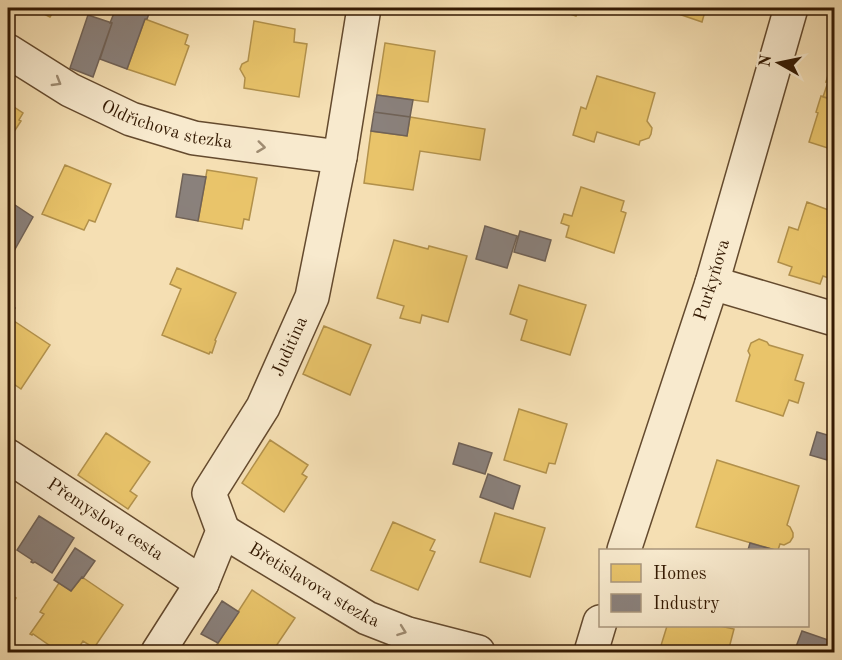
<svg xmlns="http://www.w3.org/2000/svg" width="842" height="660" font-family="'Old Standard TT',serif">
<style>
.homes{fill:#e9c46a;stroke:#b2914b;stroke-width:1.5}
.industry{fill:#8a817c;stroke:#706257;stroke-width:1.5}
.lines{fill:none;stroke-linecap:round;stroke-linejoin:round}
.minor-casing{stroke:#644a2e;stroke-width:36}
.minor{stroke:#f8eace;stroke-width:33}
.oneway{stroke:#9f8c72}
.labels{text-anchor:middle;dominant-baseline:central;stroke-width:6;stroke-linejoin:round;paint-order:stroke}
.street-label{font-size:18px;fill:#331902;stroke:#f8eace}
</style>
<rect width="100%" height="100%" fill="#f5dfb3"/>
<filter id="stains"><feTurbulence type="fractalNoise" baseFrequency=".00333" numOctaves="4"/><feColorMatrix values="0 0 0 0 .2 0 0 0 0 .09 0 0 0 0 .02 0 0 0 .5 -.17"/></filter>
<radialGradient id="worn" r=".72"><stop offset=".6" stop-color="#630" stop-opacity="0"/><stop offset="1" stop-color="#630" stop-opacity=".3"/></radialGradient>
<path class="homes" d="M32,8H56L50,17Z
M553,8H579L576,16Z
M661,8H706L702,22Z
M145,19L188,35L185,44L189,46L175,85L127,69Z
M254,21L295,29L294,42L307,44L299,97L244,88L245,78L240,69L242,64L248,61Z
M385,43L435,51L428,102L377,95Z
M834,60V100L823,97L828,82H826L831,65H833Z
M597,76L655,93L647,121L652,128L651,134L649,138L640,141L639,145L597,132L594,142L573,135L581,107L586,109Z
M821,96L834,100V150L809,142L818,113L816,112Z
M8,103L23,113L19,120L21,121L8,141Z
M410,117L485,129L480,160L420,151L413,190L364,183L371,131L407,136Z
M65,165L111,184L95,222L89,220L84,230L42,214Z
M207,170L257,178L249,220L244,219L242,229L198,221Z
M581,187L624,201L621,211L626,213L614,253L566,237L569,226L561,223L564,214L572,216Z
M807,202L834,212V280L823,276L820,284L789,275L792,267L778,262L789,227L798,230Z
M394,240L428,249L429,246L467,256L448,322L422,315L420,323L400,318L404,306L377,298Z
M177,268L236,293L215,340L216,341L212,353L210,352L209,354L162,335L181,289L170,284Z
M519,285L586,305L570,355L521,340L527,320L510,314Z
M8,317L50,345L21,389L8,380Z
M324,326L371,345L350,395L303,374Z
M759,339L767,342L769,345L803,355L795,380L804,383L798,403L789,400L783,416L736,401L750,355L748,351L751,343Z
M519,409L567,424L555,464L549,463L546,473L504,460Z
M106,433L150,462L130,491L137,496L128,509L78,475Z
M270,440L308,465L302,474L307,477L284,512L242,483Z
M717,460L799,486L787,525L790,527L793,533V537L790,542L784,545L780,544L778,550H775L696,527Z
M495,513L545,528L530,577L480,562Z
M393,522L435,540L430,550L435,552L418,590L371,570Z
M82,577L123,605L94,648L83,641L76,652H59L33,634L32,635L30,634L44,614L40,612L59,583L71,591Z
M252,590L295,618L272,652L267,650L266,652H212Z
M8,593L16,598L8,611Z
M667,626H720L734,629L728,652H659Z"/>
<path class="industry" d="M116,8H141L150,11L147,19H145L127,69L100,59L112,23H110Z
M88,15L112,23L93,77L70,68Z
M377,95L413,100L410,117L374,112Z
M374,112L410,117L407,136L371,131Z
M183,174L206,177L198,221L176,217Z
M12,203L33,217L14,251L8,247V211Z
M485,226L517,236L507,268L476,259Z
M520,231L551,240L545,261L514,252Z
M8,304L15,308L9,318L8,317Z
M817,432L834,437V462L810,455Z
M459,443L492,453L485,474L453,464Z
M488,474L520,486L513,509L480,497Z
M39,516L74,538L52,573L35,562L33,563L31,562L32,560L17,550Z
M750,543L775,550H748Z
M75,548L95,561L83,578L82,577L71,591L54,580Z
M222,601L239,612L218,643L201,634Z
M802,631L834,642V652H794Z"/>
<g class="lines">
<g class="minor-casing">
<g id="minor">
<path id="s1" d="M8,51L70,90L131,119L194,138L340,157"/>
<path d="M712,283L834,319"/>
<path id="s2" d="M8,456L202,583"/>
<path id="s3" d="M223,531L367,618L408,634L478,652"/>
<path id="s4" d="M624,550L712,283L791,8"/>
<path id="s5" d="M158,652L202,583L223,531L209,493L263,407L312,297L340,157L364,8"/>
<path d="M591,652L600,622"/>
</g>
</g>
<use href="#minor" class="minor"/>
</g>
<defs><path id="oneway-chevron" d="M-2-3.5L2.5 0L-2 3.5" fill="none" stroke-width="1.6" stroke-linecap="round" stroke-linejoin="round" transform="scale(1.5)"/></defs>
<g class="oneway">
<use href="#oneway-chevron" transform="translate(57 82) rotate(31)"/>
<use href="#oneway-chevron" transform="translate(261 147) rotate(7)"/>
<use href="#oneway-chevron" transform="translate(402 631) rotate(20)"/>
</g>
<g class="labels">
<g class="street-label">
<text stroke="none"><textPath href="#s1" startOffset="177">Oldřichova stezka</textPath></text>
<text stroke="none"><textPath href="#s4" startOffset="284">Purkyňova</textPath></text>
<text stroke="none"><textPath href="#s5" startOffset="346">Juditina</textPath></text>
<text stroke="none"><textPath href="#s2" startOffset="116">Přemyslova cesta</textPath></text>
<text stroke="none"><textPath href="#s3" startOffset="106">Břetislavova stezka</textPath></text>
</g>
</g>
<rect width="842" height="660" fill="none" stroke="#f5dfb3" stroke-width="30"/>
<rect x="9" y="9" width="824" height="642" fill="none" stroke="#331902" stroke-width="3"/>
<rect x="15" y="15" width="812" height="630" fill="none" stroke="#331902" stroke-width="1.5"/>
<rect x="599" y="549" width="210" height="78" fill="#f8eace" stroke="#a9967c" stroke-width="1.5"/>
<rect x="611" y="564" width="30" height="18" fill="#e9c46a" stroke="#a9967c" stroke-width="1.5"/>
<text x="653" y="579" font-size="18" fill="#331902">Homes</text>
<rect x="611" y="594" width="30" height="18" fill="#8a817c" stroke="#a9967c" stroke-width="1.5"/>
<text x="653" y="609" font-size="18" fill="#331902">Industry</text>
<g transform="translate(779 63) rotate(279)" stroke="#f8eace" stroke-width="4.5" paint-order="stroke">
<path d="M0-4.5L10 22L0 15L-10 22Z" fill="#331902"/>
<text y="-9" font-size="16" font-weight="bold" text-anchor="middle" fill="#331902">N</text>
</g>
<rect width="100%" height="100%" filter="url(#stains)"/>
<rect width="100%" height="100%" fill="url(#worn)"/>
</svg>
